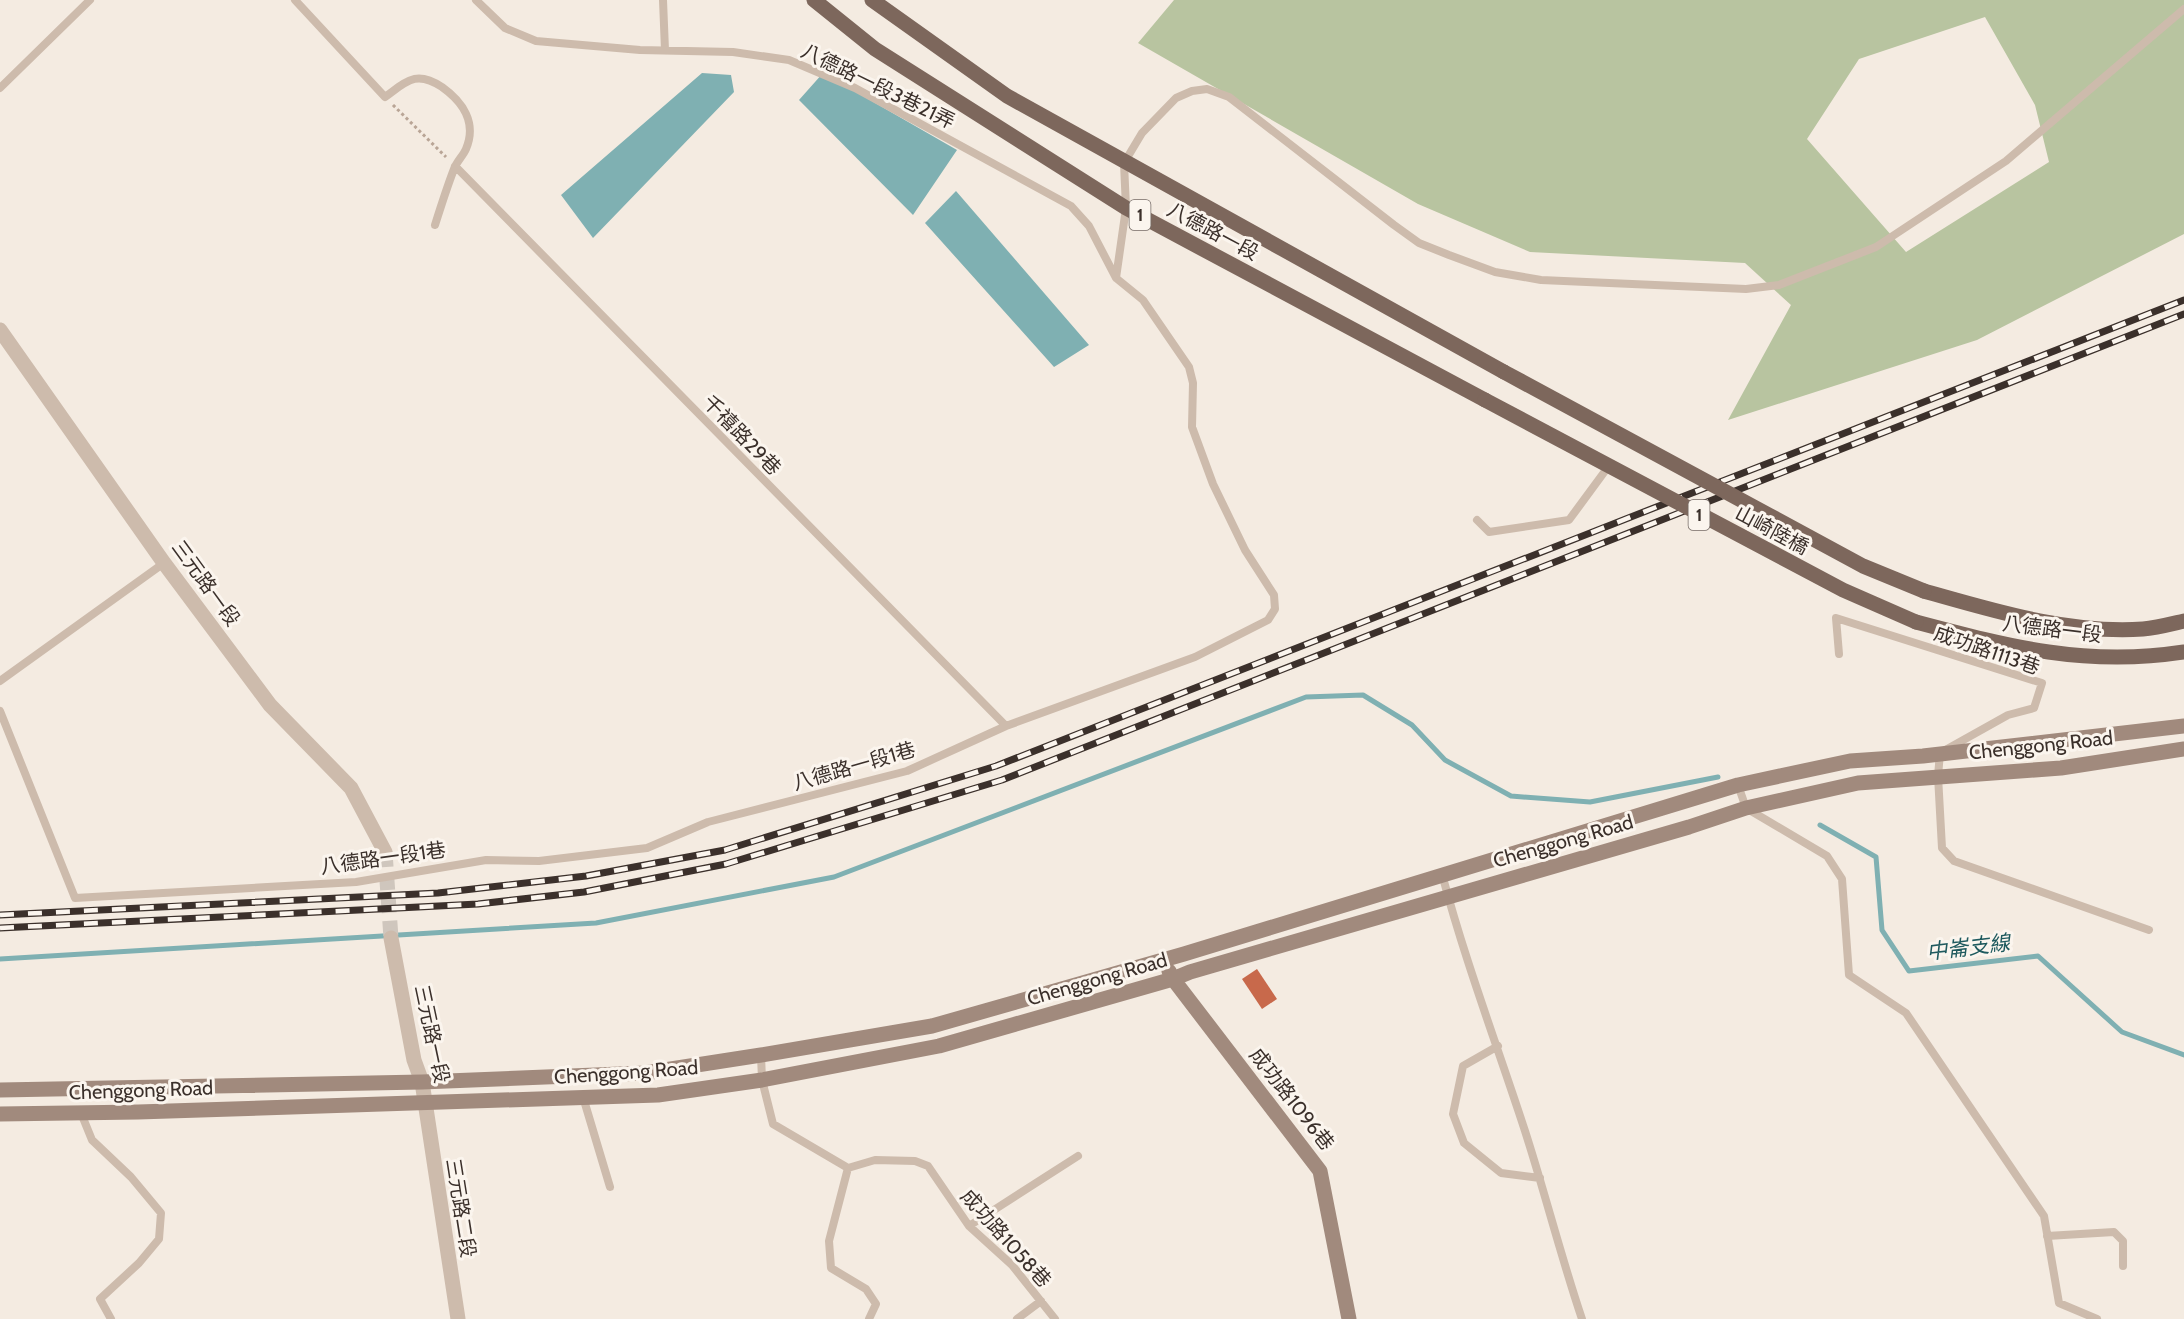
<svg xmlns="http://www.w3.org/2000/svg" width="2184" height="1319" font-family="Cabin,'Noto Sans TC',sans-serif">
<style>
.green{fill:#b8c4a0;fill-rule:evenodd}
.water{fill:#7fb0b2}
.lines{fill:none;stroke-linecap:round;stroke-linejoin:round}
.stream{stroke:#7fb0b2;stroke-width:5}
.building{fill:#c8694b}
.street-tunnel{stroke:#cfc6bd;stroke-width:15;stroke-dasharray:15 8;stroke-linecap:butt}
.path{stroke:#b9a596;stroke-width:3;stroke-dasharray:3 3;stroke-linecap:butt}
.lane{stroke:#cdbbac;stroke-width:8}
.street{stroke:#cdbbac;stroke-width:15}
.secondary{stroke:#a18a7d;stroke-width:15}
.primary{stroke:#7d675c;stroke-width:15}
.rail-casing{stroke:#3b302b;stroke-width:7}
.rail{stroke:#fbf5ee;stroke-width:4.5;stroke-dasharray:14;stroke-linecap:butt}
.primary-bridge{stroke:#7d675c;stroke-width:15}
.labels{text-anchor:middle;dominant-baseline:central;stroke-width:6;stroke-linejoin:round;paint-order:stroke}
.shield{fill:#fbf5ee;stroke:#756b66;stroke-width:1.5}
.shield-label{font-size:18px;font-weight:bold;fill:#3b302b}
.street-label{font-size:20px;fill:#3b302b;stroke:#fbf5ee}
.water-label{font-size:21px;font-style:italic;fill:#1f5a5e;stroke:#fbf5ee}
</style>
<rect width="100%" height="100%" fill="#f4ebe1"/>
<path class="green" d="M1174,0H2184V234L1977,340L1728,420L1791,305L1745,263L1530,252L1418,204L1138,43ZM1985,17L2035,105L2049,162L1906,252L1807,139L1859,59Z"/>
<path class="water" d="M702,73L731,75L734,92L593,238L561,195Z
M823,73L957,150L913,215L799,100Z
M956,191L1089,345L1054,367L925,223Z"/>
<g class="lines">
<path class="stream" d="M1820,825L1876,857L1882,930L1909,971L2038,956L2122,1032L2184,1055
M0,959L596,923L834,877L1306,697L1363,695L1412,725L1445,760L1511,796L1590,802L1718,777"/>
</g>
<path class="building" d="M1257,969L1277,999L1262,1009L1242,979Z"/>
<g class="lines">
<path class="street-tunnel" d="M385,852L391,938"/>
<path class="path" d="M393,105L446,157"/>
<path class="lane" d="M295,0L385,97C407,81 416,70 442,87C463,102 477,123 466,149C463,156 457,161 454,169C447,187 441,206 435,225
M476,0L505,28L536,41L640,50L733,52L789,60L855,88L1071,206L1089,226L1116,278
M663,0L665,50
M0,88L90,0
M455,166L1006,726
M1477,520L1489,532L1569,520L1608,467
M1839,654L1836,618L2042,683L2034,708L2008,715L1940,753L1938,776L1942,848L1954,861L2149,930
M0,681L164,563
M0,711L75,898L356,882L486,860L539,861L647,848L708,822L907,771L1006,726L1195,657L1268,620L1275,609L1274,595L1245,550L1213,484L1192,427L1193,383L1189,367L1143,300L1116,278L1126,208L1124,163L1142,133L1176,98L1192,91L1207,89L1229,97L1394,225L1419,243L1449,255L1495,272L1541,280L1746,289L1779,285L1876,247L2006,161L2184,9
M1738,785L1746,808L1827,856L1842,879L1849,975L1906,1013L2044,1216L2059,1303L2097,1319
M1442,874C1465,961 1497,1045 1525,1131C1545,1193 1561,1257 1582,1319
M1498,1046L1463,1066L1453,1114L1464,1143L1501,1173L1540,1178
M761,1055L762,1080L773,1124L848,1168L875,1160L915,1161L928,1166L969,1226L1012,1265L1055,1319
M583,1097L610,1187
M81,1113L92,1140L131,1177L161,1213L159,1239L139,1263L100,1299L111,1319
M848,1168L829,1241L831,1268L866,1289L876,1304L869,1319
M969,1226L1078,1156
M2047,1236L2114,1232L2123,1241V1266
M1017,1319L1041,1301"/>
<path class="street" d="M0,330L164,563L270,705L351,788L385,852
M391,938L414,1060L422,1082L458,1319"/>
<path class="secondary" d="M1169,971L1173,979L1320,1171L1349,1319
M0,1090L422,1082L645,1073L761,1055L932,1026L1184,954L1738,785L1850,761L1923,756L2184,726
M0,1114L138,1112L658,1095L762,1080L939,1046L1173,979L1190,972L1689,827L1746,808L1858,783L2061,768L2184,749"/>
<path class="primary" d="M814,0L875,49L1126,208L1485,400
M872,0L1007,96L1504,372
M1924,591C1995,611 2068,634 2143,629C2156,628 2171,624 2184,621
M1916,622C2010,647 2086,667 2184,652"/>
<g class="rail-casing">
<path id="rail" d="M0,915L438,893L586,876L725,850L996,766L2184,300
M0,928L478,904L584,892L726,864L1002,780L2184,314"/>
</g>
<use href="#rail" class="rail"/>
<path class="primary-bridge" d="M1504,372L1863,566L1924,591
M1485,400L1843,590L1916,622"/>
</g>
<g class="labels">
<g class="shield">
<rect x="1129.5" y="200" width="21" height="30" rx="4.5"/>
<rect x="1688.5" y="500" width="21" height="30" rx="4.5"/>
</g>
<g class="shield-label">
<text x="1140" y="215">1</text>
<text x="1699" y="515">1</text>
</g>
<g class="street-label">
<text transform="translate(878 86) rotate(26)">八德路一段3巷21弄</text>
<text transform="translate(1213 231) rotate(28)">八德路一段</text>
<text transform="translate(742 435) rotate(46)">千禧路29巷</text>
<text transform="translate(1772 530) rotate(28)">山崎陸橋</text>
<text transform="translate(206 583) rotate(54)">三元路一段</text>
<text transform="translate(2052 629) rotate(7)">八德路一段</text>
<text transform="translate(1987 650) rotate(19)">成功路1113巷</text>
<text transform="translate(2041 745) rotate(-6)">Chenggong Road</text>
<text transform="translate(854 766) rotate(-16)">八德路一段1巷</text>
<text transform="translate(1563 841) rotate(-16)">Chenggong Road</text>
<text transform="translate(383 858) rotate(-8)">八德路一段1巷</text>
<text transform="translate(1097 979) rotate(-16)">Chenggong Road</text>
<text transform="translate(432 1034) rotate(78)">三元路一段</text>
<text transform="translate(626 1072) rotate(-4)">Chenggong Road</text>
<text transform="translate(141 1090) rotate(-2)">Chenggong Road</text>
<text transform="translate(1292 1099) rotate(52)">成功路1096巷</text>
<text transform="translate(461 1208) rotate(81)">三元路二段</text>
<text transform="translate(1006 1238) rotate(48)">成功路1058巷</text>
</g>
<g class="water-label">
<text transform="translate(1968 947) rotate(-7)">中崙支線</text>
</g>
</g>
</svg>
